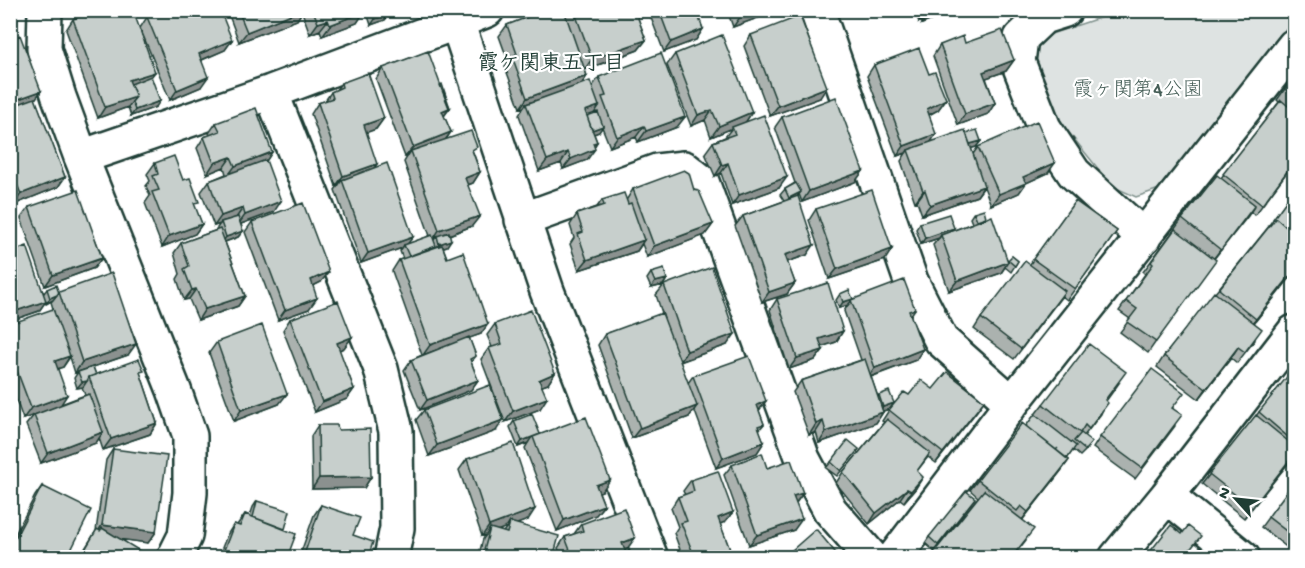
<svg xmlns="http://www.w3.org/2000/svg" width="1305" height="568" font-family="'Gochi Hand','Klee One',sans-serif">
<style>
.green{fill:#dee3e2;stroke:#7e908b;stroke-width:1.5}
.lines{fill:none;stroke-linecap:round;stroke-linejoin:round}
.minor-casing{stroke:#1f3d34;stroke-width:38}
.minor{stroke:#fff;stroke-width:33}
.wall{fill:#abb2af;stroke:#1f3d34;stroke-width:1.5;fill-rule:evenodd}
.shaded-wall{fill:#8b918f;stroke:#1f3d34;stroke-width:1.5}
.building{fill:#c7cfcc;stroke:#1f3d34;stroke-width:1.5}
.labels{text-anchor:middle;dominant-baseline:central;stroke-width:4.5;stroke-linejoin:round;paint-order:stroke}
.park-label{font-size:20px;fill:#455e57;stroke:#fff}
.neighbourhood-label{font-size:21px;font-weight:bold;fill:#1f3d34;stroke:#fff}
</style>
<rect width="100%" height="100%" fill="#fff"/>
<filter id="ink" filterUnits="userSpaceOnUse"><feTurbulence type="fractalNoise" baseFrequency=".0167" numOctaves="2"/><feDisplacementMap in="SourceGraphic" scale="12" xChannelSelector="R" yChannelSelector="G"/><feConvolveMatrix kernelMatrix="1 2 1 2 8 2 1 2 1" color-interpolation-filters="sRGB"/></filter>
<g filter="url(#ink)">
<path class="green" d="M1120,11H1294V22L1162,188L1136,197L1112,186L1058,119L1036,61L1035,45L1051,34Z"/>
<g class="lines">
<g class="minor-casing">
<path id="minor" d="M45,10L44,49L59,97L81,157L174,390L190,436V493L185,536L174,558
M487,10L457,22L547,291L651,558
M817,10L911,281L941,340L1012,403
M1065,10L1043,17L1021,38L1018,62L1044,128L1074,173L1144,237
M271,92L381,369L396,431L397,528L391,558
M81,157L271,92L457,22
M522,220L657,171L684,168L702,182L803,459L830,510L872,558
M1167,496L1243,558
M894,558L1012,403L1294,46
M1116,558L1167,496L1294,332"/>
</g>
<use href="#minor" class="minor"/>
</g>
<path class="wall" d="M77,10H133L151,76L156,107L131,116L128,107L98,118L66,30L73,19L79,17Z
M227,10H364V12L357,23L322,36L320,30L310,34L302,12L297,20L239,42Z
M366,10H388L389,14L385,20L371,25Z
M546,10H635L646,40L638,50L585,70L587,76L582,84L592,87L599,77L677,127L638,142L636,137L610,147L602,127L599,132L594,134L597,142L587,160L563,169L561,163L539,171L519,115L524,107L520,108L505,67L508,61L499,36L507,25Z
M648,10H696L703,29L696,40L664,52Z
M727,10H769L766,15L733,27Z
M914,10H957L922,24V21L919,22Z
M147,17L232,40L225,50L202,60L201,87L170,100L140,28Z
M751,35L820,98L770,116L744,46Z
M10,39L41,91L35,99L65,177L58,187L13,205L10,197Z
M965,43L1014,60L1006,71L986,78L995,103L988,114L958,125L933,56L940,45Z
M675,54L752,112L745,123L779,188L732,205L721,173L715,176L705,153L713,142L725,137L732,128L711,137L705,120L691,126L667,65Z
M874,65L929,74L946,99L938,110L929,115L931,142L966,133L981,141L976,147L971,148L973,154L978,147L1048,173L1026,183L1019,193L991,205L984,187L977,196L922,215L917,201L915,202L901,161L906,153L897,156L867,76Z
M383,68L440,85L450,108L444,116L451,132L446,139L473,152L480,172L473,183L468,185L472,226L449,235L447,246L443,247L447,258L481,334L469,338L476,356L471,362L478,380L471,390L420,410L404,370L411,360L422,355L392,271L399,260L403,259L400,251L402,248L361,263L335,190L338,186H336L311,114L318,103L325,101L331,92L336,90L341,83L384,118L376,129L366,132L375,167L408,244L430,236L404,162L407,157H405L376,79Z
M1294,76V163L1255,215L1250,212L1214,258L1148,353L1120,332L1130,319L1119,311L1145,274L1143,272L1182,219L1221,178L1279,102L1277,100Z
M782,117L863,171L855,182L802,202L799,194L798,196L807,255L787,262L795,283L787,294L762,302L735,226L743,216L784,201L780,195L785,189L795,183L775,127Z
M216,123L272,152L266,161L274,212L241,224L243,231L238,237L225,242L245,296L238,306L198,320L189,299L184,300L177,279L180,274L174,253L181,243L217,230V228L220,224L214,226L201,192L209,181L226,174L224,167L207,174L197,148L204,137L210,135L209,133Z
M155,163L183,180L202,224L195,234L162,247L145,203L150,196L146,186L150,181L147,174Z
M633,189L694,190L713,224L705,235L647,257L642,244L637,251L579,270L570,244L574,238L570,225L577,214L597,207L602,200L627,199Z
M1294,190V244L1293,245L1294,273L1254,323L1255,340L1237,363L1231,358L1199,399L1157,367L1164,356L1270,225H1269Z
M1075,201L1117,231L1067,300L1062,296L1014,359L974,329L981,318L1030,264Z
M29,207L102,258L94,268L45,286L21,218Z
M816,209L885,260L829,279L809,220Z
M974,212L985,219L1008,261L1012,256L1018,261L1011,272L1005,267L1001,273L949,291L933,245L939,238L921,244L916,229L920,223L952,231L972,223L970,218Z
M252,222L321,282L313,286L309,309L278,320L245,232Z
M10,245L13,251L44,293L47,289L59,292L128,355L93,367L96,375H141L157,423L150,434L103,450L99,438L96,443L41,463L26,425L34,415L23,419L10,383V324L54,312L51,302L53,300L46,304L45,302L39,311L10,321ZM70,357L75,373L90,368L78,372L74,378L77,388L83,387H82L85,395L61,404L58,368L63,367Z
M651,273L667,279L663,285L651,288L647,279Z
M664,285L727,345L680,362L688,383L693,376L759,411L764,424L759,430L764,442L757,453L716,468L694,409L689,417L632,438L598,345L605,334L663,316L656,295Z
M840,294L852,300L915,309L911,315L916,360L871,377L878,397L879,395L894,403L890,409L883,411V412L876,423L819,443L816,432L809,435L793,392L801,381L861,360L844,311L848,305L839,308L836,300Z
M777,299L843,331L836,342L822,346L823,350L815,360L789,369L770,310Z
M290,319L352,337L344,348L339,350L354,389L347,399L315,412L283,330Z
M495,324L555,373L548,384L542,386L540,409L505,422L481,359L489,348L492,347L487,335Z
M217,342L279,404L234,421L209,353Z
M1294,372V458L1293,457L1244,518L1202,484L1259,412Z
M1119,383L1106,401L1101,414L1084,436L1088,448L1080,456L1073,450L1067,459L1069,460L1061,471L1022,520L1026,540L1012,558H930L978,497L970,490L978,480L1026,426L1043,404Z
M933,389L984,401L936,463L928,457L917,471L916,488L904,502L900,499L869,524L836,483L843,472L884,422L882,421L889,410L909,395Z
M1173,408L1175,426L1135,479L1093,448L1100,437Z
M424,410L496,431L429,456L416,420Z
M514,421L540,434L602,491L599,492L604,505L596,515L557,531L525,448L528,443L518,447L510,427Z
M318,425L338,430L371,477L364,488L312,489L311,436Z
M113,449L156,532L148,543L121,539L136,558H79L96,531L106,460Z
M859,449L837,476L826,468L831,462Z
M467,459L528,520L516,524L553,558H478L483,539L486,535L482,536L459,470ZM507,527L503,532L498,530Z
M732,465L767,468L803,493L796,503L794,530L749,545L724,475Z
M691,480L733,512L725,522L720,524L732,555L730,558H683L674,533L678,527L671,508L678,497L685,495L683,491Z
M1294,482V553L1261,527Z
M42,486L67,558H10V544L35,496Z
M975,498L934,551L925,543L929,537Z
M257,501L284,529L287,558H218L227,535L234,524L237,525L245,514L250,516L253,507Z
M321,505L353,535L368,558H299L314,515Z
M581,524L627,549L625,550L627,556L626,558H562L558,548L565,537L574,534Z"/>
<path class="shaded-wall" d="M301,10H303L297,20L239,42L247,32Z
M757,10H769L766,15L733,27L740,17Z
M929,10L922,21L919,22L926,11Z
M936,10H957L922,24L930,13Z
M364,12L357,23L322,36L330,25Z
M389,14L385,20L371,25L375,19Z
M328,20L320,30L310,34L318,23Z
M703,29L696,40L664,52L671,42Z
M232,40L225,50L192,64L199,54Z
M646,40L638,50L584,70L592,59Z
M1014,60L1006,71L975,82L983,72Z
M155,72L147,82L128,89L129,80Z
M587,76L580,86L526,104L524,107L520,108L527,98Z
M208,77L201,87L170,100L177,90Z
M827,87L820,98L770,116L778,106Z
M41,91L34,101L10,110V102Z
M136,97L128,107L98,118L105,107Z
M946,99L938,110L919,120L927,109Z
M160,101L156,107L131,116L135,110Z
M995,103L988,114L958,125L965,114Z
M599,106L592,117L587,118L585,111Z
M450,108L446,113L442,119V111Z
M712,110L705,120L691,126L698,115Z
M752,112L745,123L711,137L719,126Z
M685,117L677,127L638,142L646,131Z
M384,118L376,129L357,136L364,125Z
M603,126L599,132L588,136L592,130Z
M644,126L636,137L610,147L617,137Z
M451,132L443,143L411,151L407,157H405L413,147Z
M936,134L929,145L908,150L906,153L897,156L904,146Z
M981,141L976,147L966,150L970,144Z
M597,142L591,151L595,149L587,160L563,169L571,159L593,143Z
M272,152L265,163L227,177L235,166Z
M568,152L561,163L539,171L547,160Z
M231,157L224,167L207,174L214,163Z
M728,163L721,173L715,176L722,165Z
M1055,163L1048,173L1026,183L1019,193L991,205L999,194L1023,177Z
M377,164L370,174L342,180L338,186H336L343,176Z
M863,171L855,182L802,202L809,191Z
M480,172L473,183L458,188L465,178Z
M65,177L58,187L13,205L21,194Z
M787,177L779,188L732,205L739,195Z
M984,186L977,196L922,215L930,205Z
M925,190L917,201L915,202L923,191Z
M801,192L796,198L785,204L789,198Z
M281,201L274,212L238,225L245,215Z
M1255,205L1248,216L1213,260L1221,250Z
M243,208L236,218L221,222L220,224L214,226L221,216Z
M480,216L472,226L438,239L437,236L434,240L432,241L439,230Z
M202,224L195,234L162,247L169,236Z
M713,224L705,235L647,257L654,246Z
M954,228L950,234L941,235L939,238L921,244L925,238Z
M243,231L238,237L222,243L226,237Z
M413,237L405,247L404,245L402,248L361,263L368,253Z
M451,240L447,246L435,250L439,244Z
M644,240L637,251L579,270L587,260Z
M814,245L807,255L778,265L785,255Z
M892,249L885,260L829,279L837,269Z
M102,258L94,268L45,286L53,275Z
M1008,262L1001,273L949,291L957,281Z
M1294,271V273L1248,330L1256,319Z
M329,272L321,282L303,291L311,280Z
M667,279L663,285L651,288L655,282Z
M795,283L787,294L762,302L769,292Z
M196,289L189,299L184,300L192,290Z
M57,295L53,300L46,304L50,298Z
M245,296L238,306L198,320L205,309Z
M317,298L309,309L278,320L285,310Z
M853,299L848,305L839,308L843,302Z
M46,301L39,311L10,321V313Z
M488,324L481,334L423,355L430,345Z
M843,331L836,342L812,350L819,339Z
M735,334L727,345L679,362L687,351Z
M352,337L344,348L329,354L337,343Z
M136,344L128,355L75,373L82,362Z
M1238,347L1231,358L1199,399L1206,389Z
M923,349L916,360L867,378L875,368Z
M823,350L815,360L789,369L797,358Z
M70,356L63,367L48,372L55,361Z
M555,373L548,384L532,390L539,380Z
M478,380L471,390L420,410L427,400Z
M87,381L83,387L77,388L82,382Z
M354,389L347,399L315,412L322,402Z
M287,394L279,404L234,421L241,410Z
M67,395L60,406L23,419L31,408Z
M547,398L540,409L505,422L513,411Z
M766,401L758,412L757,405Z
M984,401L977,411L936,463L943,453Z
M894,403L890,409L879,412L883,407Z
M697,406L689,417L632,438L640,428Z
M883,412L876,423L819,443L826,432Z
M503,420L496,431L429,456L437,445Z
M823,421L816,432L809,435L816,424Z
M157,423L150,434L103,450L111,439Z
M103,432L96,443L41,463L48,453Z
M532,437L528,443L518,447L522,441Z
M764,442L757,453L716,468L723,458Z
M1294,454L1291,460L1244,518L1252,508Z
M1069,460L1061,471L1021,522L1028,512Z
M371,477L364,488L312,489L319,478Z
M923,477L916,488L904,502L911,491Z
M610,480L602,491L589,496L596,485Z
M907,489L900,499L869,524L876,513Z
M803,493L795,504L793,496Z
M604,505L596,515L557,531L564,520Z
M535,509L528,520L509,527L510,522L507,527L489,534L490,528L486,535L482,536L489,526Z
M733,512L725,522L710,528L718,518Z
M802,519L794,530L749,545L757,535Z
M102,525L156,532L148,543L95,536Z
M635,538L627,549L615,553L622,543Z"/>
<path class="building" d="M88,10H133L155,72L129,80L136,97L105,107L73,19L89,13Z
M164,10H220L232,40L199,54L208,77L177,90L147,17Z
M238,10H301L247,32Z
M313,10H364V12L330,25L328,20L318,23Z
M372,10H388L389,14L375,19Z
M546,10H564L587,76L527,98L512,56L517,54L507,25Z
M574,10H635L646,40L592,59Z
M659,10H696L703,29L671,42Z
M738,10H757L740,17Z
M800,16L827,87L778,106L751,35Z
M1002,30L1014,60L983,72L995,103L965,114L940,45L963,36L965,43Z
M20,35L41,91L10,102V39Z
M722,35L752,112L719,126L712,110L698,115L675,54Z
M919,48L929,74L935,72L946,99L927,109L936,134L904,146L874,65Z
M428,51L449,108L442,111L451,132L413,147L383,68Z
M661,53L685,117L646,131L644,126L617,137L602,97L606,96L599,77Z
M368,73L384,118L364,125L377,164L343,176L318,103L333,98L331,92L342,87L341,83Z
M151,76L160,101L135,110L132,102L136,97L131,84Z
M1294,76V97L1285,89Z
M590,81L599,106L585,111L597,142L593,143L595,149L571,159L568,152L547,160L526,104Z
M442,84L450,108H449L440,85Z
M836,97L863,171L809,191L782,117Z
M35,98L65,177L21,194L10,167V107Z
M1281,100L1294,111V162L1262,205L1223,174Z
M256,108L272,152L235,166L231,157L214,163L204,137L220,131L216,123Z
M598,112L603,126L592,130L587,116Z
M764,115L787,177L739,195L728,163L722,165L713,142L735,134L732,127Z
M1037,121L1055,163L1023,177L1026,183L999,194L978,147Z
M965,130L984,186L930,205L925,190L923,191L908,150Z
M977,130L981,141L970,144L966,133Z
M471,131L477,147L472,150L480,172L465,178L480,216L439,230L411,151Z
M174,156L183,180L190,178L199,202L194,203L202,224L169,236L152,192L159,190L153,176L158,174L155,163Z
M266,160L281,201L245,215L243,208L221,216L209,181Z
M387,163L413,237L368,253L342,180Z
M684,170L689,173L694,190L699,191L713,224L654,246L633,189Z
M1217,175L1255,205L1221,250L1182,219Z
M796,183L801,192L789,198L785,189Z
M78,190L102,258L53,275L29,207Z
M872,190L892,249L837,269L816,209Z
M1294,190V234L1276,218L1275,220L1273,219Z
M624,193L628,204L631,203L644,240L587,260L578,234L583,232L577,214L604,205L602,200Z
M798,196L814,245L785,255L795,283L769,292L743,216Z
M1075,201L1117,231L1075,289L1033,259Z
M303,203L329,272L311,280L317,298L285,310L252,222Z
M984,209L986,217L977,220L974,212Z
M949,214L954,228L925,238L920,223Z
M992,216L1008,262L957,281L941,235Z
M238,217L243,231L226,237L221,222Z
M1276,218L1294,234V242L1292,245L1294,247V271L1256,319L1219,289Z
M220,229L245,296L205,309L196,289L192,290L184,269L189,266L181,243Z
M1175,229L1216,260L1156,342L1127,322L1137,309L1126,301L1153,264L1151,262Z
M449,232L451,240L439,244L437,236Z
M432,235L436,246L409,256L404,245Z
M10,245L13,251L27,246L46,301L10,313Z
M442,245L447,258L463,252L488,324L430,345L399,260Z
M1012,256L1018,261L1015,266L1008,260Z
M1025,261L1065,291L1021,349L981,318Z
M712,267L735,334L687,351L664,285Z
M664,269L667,279L655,282L651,273Z
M112,273L136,344L82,362L59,292Z
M904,280L915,309L909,311L923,349L875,368L851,300Z
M828,283L843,331L819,339L823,350L797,358L777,299Z
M56,285L59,293V292L57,295L50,298L47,289Z
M849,290L853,299L843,302L840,294Z
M1214,292L1262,329L1245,352L1238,347L1206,389L1164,356Z
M338,301L352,337L337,343L354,389L322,402L290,319Z
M53,309L70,356L55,361L67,395L31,408L10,352V324Z
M531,310L555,373L539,380L547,398L513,411L489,348L502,344L495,324Z
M662,313L697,406L640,428L605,334Z
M262,325L287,394L241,410L217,342Z
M469,337L476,356L470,359L478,380L427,400L411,360Z
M1089,344L1126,372L1105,400L1108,403L1089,429L1085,425L1080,433L1043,404Z
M749,356L766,401L757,405L764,424L758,426L764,442L723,458L693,376Z
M139,359L144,371L140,372L157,423L111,439L89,377Z
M865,359L883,412L826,432L823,421L816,424L801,381Z
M93,367L96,375L89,377L87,381L82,382L78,372Z
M1152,369L1184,393L1172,408L1182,415L1142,468L1100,437Z
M947,372L984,401L943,453L889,410L904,392L909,395L921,380L933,389Z
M1294,372V442L1259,412L1290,373L1292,375Z
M490,385L503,420L437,445L424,410Z
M889,391L894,403L883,407L879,395Z
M89,394L103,432L48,453L34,415Z
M532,414L540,434L522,441L514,421Z
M1035,414L1076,446L1067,459L1056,450L1058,448L1056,450L1026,426Z
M1256,415L1294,446V454L1252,508L1209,474Z
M586,417L610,480L596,485L604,505L564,520L533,437Z
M887,419L930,453L917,471L923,477L911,491L907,489L876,513L843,472Z
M1022,423L1069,460L1028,512L1021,506L1017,511L978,480Z
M318,425H337L338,430L370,429L371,477L319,478Z
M1081,433L1092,442L1085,450L1074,441Z
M848,440L859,449L841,471L831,462Z
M513,443L535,509L489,526L467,459Z
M113,449L167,456L156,532L102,525Z
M762,453L767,468L791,460L803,493L793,496L802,519L757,535L732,465Z
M718,471L733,512L718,518L732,555L725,558H695L681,523L687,521L678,497L694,491L691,480Z
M1294,482V537L1268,517Z
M42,486L91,510L67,558H30L10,548Z
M984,490L1034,529L1011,558H933L931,556Z
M966,491L975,498L938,545L929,537Z
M257,501L290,511L285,529L253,517Z
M321,505L360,518L353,535L373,542L368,558H303Z
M624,508L635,538L622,543L627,556L622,558H573L565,537L583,531L581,524Z
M245,514L296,534L287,558H221L234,524L240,526Z
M510,522L559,536L553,558H482L490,528L507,533Z
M1171,525L1182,534L1188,526L1201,536L1188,552L1194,558H1145Z
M102,528L140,551L136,558H80L97,529L100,531Z
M816,529L840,558H783Z"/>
</g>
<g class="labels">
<g class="park-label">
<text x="1138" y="91">霞ヶ関第4公園</text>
</g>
<g class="neighbourhood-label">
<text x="551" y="65">霞ケ関東五丁目</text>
</g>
</g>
<rect width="1305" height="568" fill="none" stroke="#fff" stroke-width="36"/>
<rect x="18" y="18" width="1269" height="532" fill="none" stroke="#1f3d34" stroke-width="2" filter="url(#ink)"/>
<g transform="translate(1236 499) rotate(297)" stroke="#ffffff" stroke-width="4.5" paint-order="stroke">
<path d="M0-4.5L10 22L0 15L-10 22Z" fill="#1f3d34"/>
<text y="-9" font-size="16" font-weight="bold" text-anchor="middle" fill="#1f3d34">N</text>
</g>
</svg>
